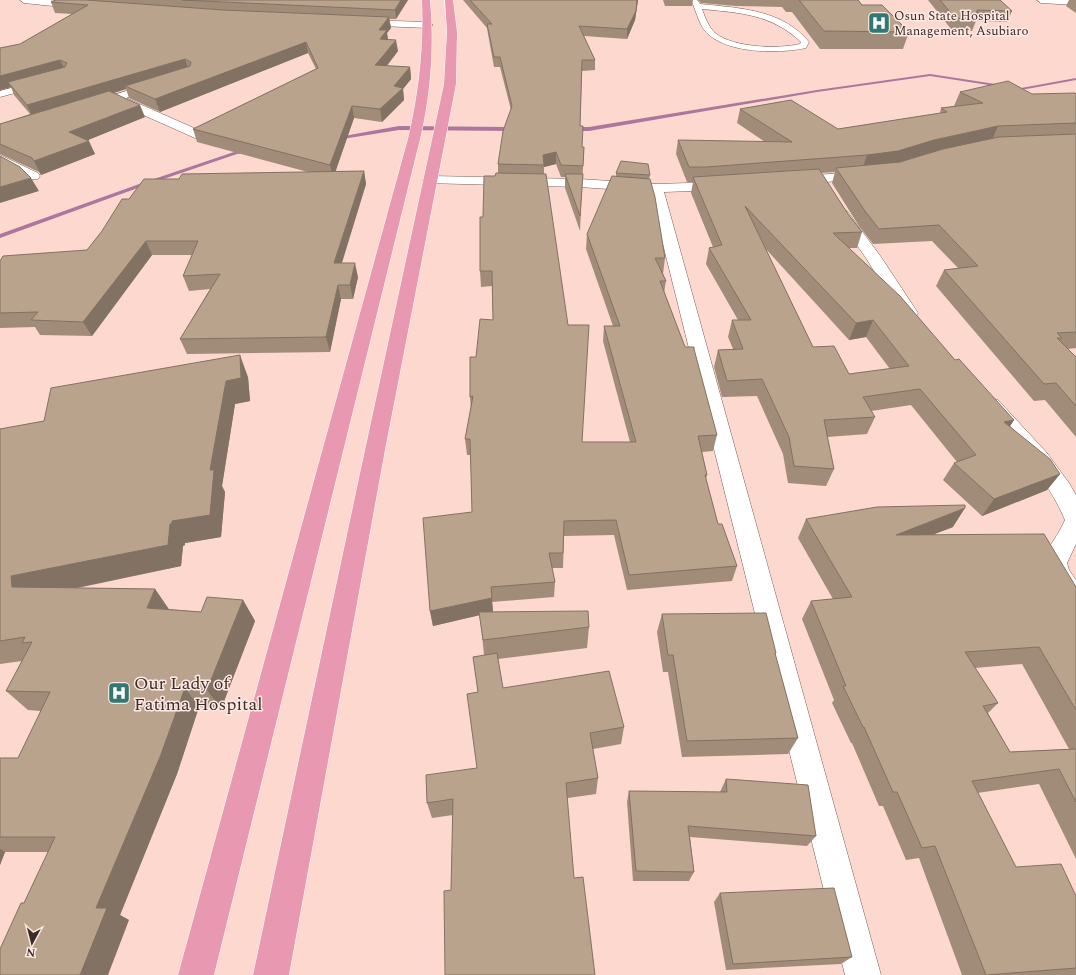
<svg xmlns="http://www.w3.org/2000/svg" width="1076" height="975" font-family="Spectral,serif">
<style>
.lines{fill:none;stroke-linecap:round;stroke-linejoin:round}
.stream{fill:#ad769f;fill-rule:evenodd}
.service-casing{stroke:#7a5c55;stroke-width:1}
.minor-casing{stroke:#7a5c55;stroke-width:1}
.primary-casing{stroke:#fff;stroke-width:1}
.service{fill:#fff;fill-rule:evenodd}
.minor{fill:#fff;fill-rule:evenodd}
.primary{fill:#e898b1;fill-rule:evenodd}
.wall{fill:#a08c79;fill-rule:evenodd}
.shaded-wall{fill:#827263}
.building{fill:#baa38d;stroke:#827263;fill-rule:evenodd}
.labels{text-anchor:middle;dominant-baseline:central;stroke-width:3;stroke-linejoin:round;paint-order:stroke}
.far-poi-label{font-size:13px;fill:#3a2d29;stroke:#ffe9e4;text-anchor:start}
.near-poi-label{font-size:18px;fill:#3a2d29;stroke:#ffe9e4;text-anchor:start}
</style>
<rect width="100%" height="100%" fill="#fcd8cf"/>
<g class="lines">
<path class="stream" d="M930,74L1021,88L1076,78V80L1021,90L930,76L817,92L589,131H571L568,129L571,127H589L817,90Z
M399,126L514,127L517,129L514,131L399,130L336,140L333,138Z
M250,149L253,151L252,152L237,154L146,185L0,238V234L142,183L234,152Z"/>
<g class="service-casing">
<path id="service" d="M691,0H697L700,4C738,8 782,9 809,42L806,48C778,54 725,54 705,31C698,22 696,10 691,0ZM702,9C741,13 771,14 801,42L800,44C778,49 734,48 715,33C708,26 705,17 702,9Z"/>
</g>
<g class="minor-casing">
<path id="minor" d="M20,0H49L81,3L86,6L81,9L24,3Z
M1037,0H1076V5L1041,3Z
M360,20L428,22L433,25L428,28L357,25L355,23L357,21Z
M41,80L45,81L47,83L45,85L0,97V91Z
M156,82L162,85L160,87L126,98L203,132L205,135L203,138H195L114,102L91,109L87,107L85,105L87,103Z
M0,155L38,173L40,176L38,179H28L0,164Z
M863,171L868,172L870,175L868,178L795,185L790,184L788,181L790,178L795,177Z
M430,176L580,179L656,184L721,182L726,183L728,186L726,189L721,190L664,192L881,975H845L650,192L580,187L425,183L423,180L425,177Z
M842,210L847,211L881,257L918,313L915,317L909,318L903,317L900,313L866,258L835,214L837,211Z
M991,398L998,400L1047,453L1069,483L1076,495V544L1067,563L1069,570L1076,580V610C1065,606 1062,601 1056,591C1032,555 1050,553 1065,520C1046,476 1016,445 984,410L981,405L984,400Z"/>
</g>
<g class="primary-casing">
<path id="primary" d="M422,0H430C434,46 431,90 421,135L214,975H178L409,135C419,90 424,46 422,0Z
M445,0H453L457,32L456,84L385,450L289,975H253L365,450L444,84L447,32Z"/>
</g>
<use href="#service" class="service"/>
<use href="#minor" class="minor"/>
<use href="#primary" class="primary"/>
</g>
<path class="wall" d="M56,0H408L396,19H389L391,28L387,33L388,39L398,51L387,66L410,67L411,79L403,89L404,100L382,122L354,118L335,171H364L366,184L342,263L358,277L353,299H341L330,352L187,354L180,339L210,289L189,291L183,276L192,255H152L92,336L40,335L35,327L0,328V261L87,250L129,199L179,179L308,172L197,142L193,129L316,69L308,53L160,112L129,98L126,89L114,93L145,117L87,140L95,154L41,175L39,172L0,154V124L30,114L14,95L11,87L0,90V48L20,44L72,14L55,13L51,2Z
M463,0H638L635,20L627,39L584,36L595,60V70L582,71L580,126L582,147H584L580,231L565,188V177H561L556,164L544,167V173L582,442H630L603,341L604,326H613L586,249L587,234L616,177V173L650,175L649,179L665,258L663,274L666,281L664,293L717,435L713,451L702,452L707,475L706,479L718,524L737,566L732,581L627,590L614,535L564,536L563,568H552L555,582L554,597L492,602L493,612L589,627L587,648L498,659L503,688L624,727L621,744L593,749L598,778L596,794L568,798L451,890L453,815L432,818L427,803L477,768L478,692L473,657L484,655L480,615L433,626L430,611L472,512L471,455H467L465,439L471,409L470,397L476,357L493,320L492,286L481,287L480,271L483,217L495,176L498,173V164L511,110L500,67H494L488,34L487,28Z
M663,0H693L692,6H665Z
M698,0H858L862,5L909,32L903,49H820L792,12H786L782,7L736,6L701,3Z
M928,0H1000L1012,11L1007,22L976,21L972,31L951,29Z
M1069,0H1076V13L1066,6Z
M960,92L1032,94H1076V348L1068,349L1076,357V437L1045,400L1034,401L936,286L944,270L958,268L932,241L873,244L859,226L832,183L835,172L821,173L848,214L862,232L857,248H849L955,360L1014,420L1010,426L1060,474L1047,490L982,516L943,480L954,463L957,462L911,405L871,411L875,417L867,434L827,437L834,469L826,486L788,483L783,454L757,396L722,397L714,367L718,350L733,349L728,337L732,320H738L706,264L709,248L713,247L691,193L693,182H687L676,154L678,140L765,142L737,123L740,109L838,129L940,113L941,108L955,106H954ZM765,248L849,340L866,337L890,369L849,374L813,347Z
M248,377L250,401L235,404L222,486L225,492L221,537L185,543V545L183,546L181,566L78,588L155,589L169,609L201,612L243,600L255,621L221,709L199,707L177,774L120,915L129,920L24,903L48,852H5L0,865V758H18L41,711L28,710L6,691L22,661L0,664V429L44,421Z
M806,519L953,527L934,534L1076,587V859L1039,784L977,793L1016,867L1076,896V975H962L919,858L906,860L883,806H879L852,743H851L832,703L834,700L802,619L811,601L833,599L798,538ZM1022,664L1069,749L1010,752L988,713L998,703L975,668Z
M662,614L776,653L775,655L798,738L788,754L682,757L668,672H663L657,632Z
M726,779L816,836L807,846L690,837L694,872L689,881H633L627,802L629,791L720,792Z
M720,893L852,957L841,964L726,970L714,902Z"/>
<path class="shaded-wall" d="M401,0H408L396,19L395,10Z
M637,0H638L635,20L627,39V29Z
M389,17L391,28L387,33L388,41L382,50L379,30Z
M396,40L398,51L380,74L375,65Z
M306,42L308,53L160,112L155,99Z
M185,59L189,71L125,86L126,89L33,118L27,105Z
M60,60L66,72L8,82L11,87L0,90V76Z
M410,67L411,79L403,89L404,100L382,122L380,109L394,86Z
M140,105L145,117L76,145L69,132Z
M352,106L354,118L333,179L330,165Z
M998,126L992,140L893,166L862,170L867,155Z
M89,141L95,154L41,175L34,161Z
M556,152V164L544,167L543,155Z
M364,171L366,184L337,278L334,263Z
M31,178L39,191L0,203V187Z
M146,241L152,255L92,336L83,322Z
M355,263L358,277L353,299L350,285Z
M338,285L341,299L330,352L326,337Z
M873,320L866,337L849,340L856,323Z
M240,355L248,377L250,401L235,404L222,486L225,492L221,537L185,543V545L183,546L181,566L31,597L12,587L11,576L170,524L210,470L226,381Z
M1014,420L1003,437L1004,422Z
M1060,474L1047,490L982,516L994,499Z
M965,508L953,527L885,553L896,535Z
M491,587L493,612L433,626L430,611Z
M155,589L169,610L147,608Z
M243,600L255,621L221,709L207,690Z
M185,688L199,707L177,774L120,915L129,920L108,975H80L96,908Z
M0,849L5,852L0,865Z"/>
<path class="building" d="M56,0H86L223,10L389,17L379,30H387L380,39L396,40L378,62L375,65L410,67L394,86L403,88L380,109L352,106L330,165L193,129L318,68L306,42L155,99L125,86L190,66L191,62L185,59L27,105L8,82L65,67L67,63L60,60L0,76V48L20,44L88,5L51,2Z
M182,0H401L395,10Z
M470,0H637L636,11L627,29L579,26L595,60H582L580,126H583L582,147H584L583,166L561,165L556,152L543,155L544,165L498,164L503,131L512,106L500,57H494L487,24H492Z
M799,0H858L862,5H882L909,32L824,31Z
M940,0H1000L1012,11L977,10L976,20L955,18Z
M1008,81L1032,94L1075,93L1076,94V123L998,126L934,140L898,151L867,155L706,167H689L678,140L792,142L740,109L791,100L838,129L947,112L941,108L983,103L960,92Z
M109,91L140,105L69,132L89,141L34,161L32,158L0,144V124Z
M1076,134V332L1057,333L1062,338H1057L1076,357V406L1056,383L1044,384L944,270L978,266L939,225L879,229L865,211L836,168L900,162L943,149L999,137Z
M0,156L20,167L31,178L0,187Z
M621,161L648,164L650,175L616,173Z
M819,169L848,214L862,232L833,233L900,296L955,360L959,359L1014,420L1004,422L1050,459L1060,474L994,499L954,463L976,455L920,389L863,397L875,417L824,420L834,469L794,466L789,437L762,379L727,381L718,350L743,349L732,320H751L709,248L722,245L693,177ZM745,206L856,323L873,320L909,366L849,374L834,346L813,347Z
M364,171L334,263H355L350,285H338L326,337L180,339L220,274L183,276L198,241H146L83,322L31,320L38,312L0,313V261L3,256L87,250L102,231L122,199H129L144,179H179L182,174Z
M496,173L546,174L568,325H589L582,442H636L604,326H620L587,234L612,176L650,179L655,197L665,258H655L666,281H660L685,347H694V349L717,435L698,436L707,475H705L718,524H722L737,566L629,575L616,520L564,521L563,553H549L555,582L491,587L492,598L430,611L423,518L472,512L470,439H465L473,396L470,397V357H476L480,319L493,320L492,271H480V217H483L484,176H495Z
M565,174H583L580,216Z
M240,355L241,378L226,381L210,470H214L210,515L172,521V523L170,524L168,545L11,576L12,587L155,589L147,608L201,612L207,597L243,600L207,690L185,688L160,757L96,908H107L80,975H0V949L21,903H24L55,837H0V758H18L50,692L6,691L32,642L22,643L25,637L0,641V429L44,421L51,388Z
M965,505V508L896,535L1044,534L1076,587V710L1039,647L965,652L998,703L983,706L1010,752L1076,749V802L1059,769L972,781L1016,867L1061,864L1076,896V968L986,975L935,846L922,848L897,792H893L864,727H863L843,686H846L811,601L852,597L806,519L877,507Z
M588,611L589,627L483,640L479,612Z
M766,613L776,653H775L798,738L687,741L673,655H668L662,614Z
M497,653L503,688L609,671L624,727L590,733L598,778L566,783L574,878L583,877L595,975H445L444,891L451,890L453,799L427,803L426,775L477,768L467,694L478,692L473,657Z
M726,779L808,785L816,836L688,826L694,872L636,871L629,791L727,792Z
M834,888L852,957L733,964L720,893Z"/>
<defs>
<g id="hospital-square" transform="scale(1.15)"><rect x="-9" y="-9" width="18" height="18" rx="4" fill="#307871" stroke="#ffe9e4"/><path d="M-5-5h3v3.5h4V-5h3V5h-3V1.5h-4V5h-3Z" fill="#fff"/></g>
</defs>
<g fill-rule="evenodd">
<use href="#hospital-square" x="879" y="23"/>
<use href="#hospital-square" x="119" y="693"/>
</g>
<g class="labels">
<g class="far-poi-label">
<text x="894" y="16">Osun State Hospital<tspan x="894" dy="15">Management, Asubiaro</tspan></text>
</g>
<g class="near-poi-label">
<text x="134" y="683">Our Lady of<tspan x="134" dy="21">Fatima Hospital</tspan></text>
</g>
</g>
<g transform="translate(32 943) rotate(187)" stroke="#ffe9e4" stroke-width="3" paint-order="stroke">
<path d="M0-3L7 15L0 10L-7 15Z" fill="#3a2d29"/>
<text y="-6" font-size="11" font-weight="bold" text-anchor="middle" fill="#3a2d29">N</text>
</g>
</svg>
